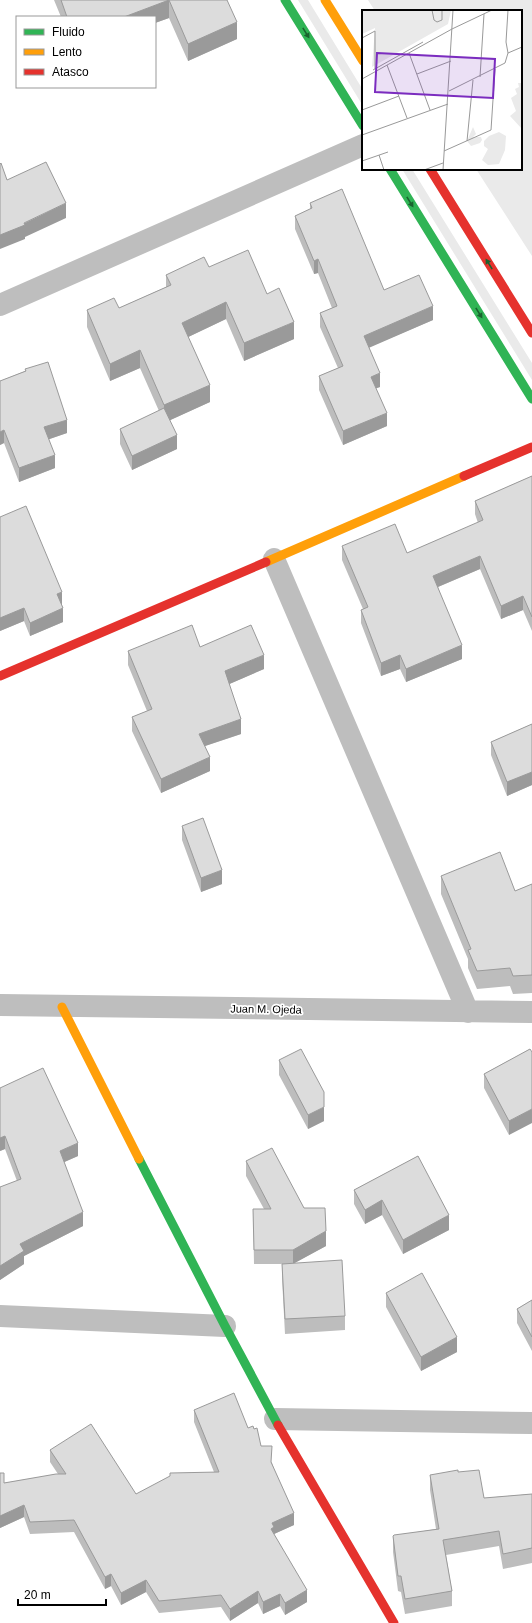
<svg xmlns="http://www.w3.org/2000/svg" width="532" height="1623" font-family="Helvetica,sans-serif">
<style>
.green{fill:#eaeaea}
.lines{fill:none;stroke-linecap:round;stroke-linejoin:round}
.street{stroke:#bebebe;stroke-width:22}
.fast{stroke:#30b455;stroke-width:9}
.slow{stroke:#ff9f0a;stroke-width:9}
.jam{stroke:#e5322d;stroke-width:9}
.wall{fill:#bdbdbd}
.shaded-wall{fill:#9a9a9a}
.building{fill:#dcdcdc;stroke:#9a9a9a}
.oneway{fill:#1a632f}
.labels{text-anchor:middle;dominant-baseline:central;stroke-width:3.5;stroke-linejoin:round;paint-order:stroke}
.street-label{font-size:11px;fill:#000;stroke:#fff}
.inset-road{fill:none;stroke:#999;stroke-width:1}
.view{fill:#7b2cbf;fill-opacity:0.15;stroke:#7b2cbf;stroke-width:2}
.inset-edge{fill:none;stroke:#000;stroke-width:2}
</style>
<rect width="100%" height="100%" fill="#fff"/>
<path class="green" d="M298,0H308L363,90V106Z
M368,0H532V256L476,169H521V11H375Z
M402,169H412L532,363V380Z"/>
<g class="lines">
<path class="street" d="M0,305L363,145
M274,559L468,1012
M0,1005L532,1012
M0,1316L225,1326
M275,1419L532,1423"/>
<path class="fast" d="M285,0L363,126
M390,169L532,399
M139,1159L225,1326L278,1425"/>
<path class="slow" d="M325,0L363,61
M266,562L464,476
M62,1007L139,1159"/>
<path class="jam" d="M430,169L532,333
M464,476L532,447
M0,676L266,562
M278,1425L394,1623"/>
</g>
<path class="wall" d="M54,0H227L237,39L188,61L169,18L155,23V17H61Z
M310,203L384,290L433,320L369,347L380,387L376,388L387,426L343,445L319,390V376L338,368L320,327V313L332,308L318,273L314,274L295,229V216L310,209Z
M209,267L267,294L294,339L244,361L226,319L188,337L210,402L170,420L177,449L132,470L120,444V429L159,411L140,368L110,381L87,327V310L119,308L166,287V275Z
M25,369L67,433L49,439L55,468L19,482L4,443L0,445V381L25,371Z
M532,476V631L523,610L501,619L480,569L438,587L462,659L406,682L400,669L381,676L361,623V610L363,609L342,560V546L407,553L478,523L475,514V501Z
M0,517L62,605L63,622L30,636L24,621L0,631Z
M200,647L264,669L229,684L241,734L205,746L210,771L161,793L132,731V717L147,711L128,665V651Z
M532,724V785L507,796L491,755V742Z
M182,826L222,884L201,892L182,840Z
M441,876L515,891L532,884V993L513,994L510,986L477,989L468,968V959L441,894Z
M530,1049L509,1135L484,1088V1074Z
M279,1060L324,1121L308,1129L279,1075Z
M0,1088L78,1156L64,1162L83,1226L24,1256V1264L0,1280V1187L17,1181L5,1149L0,1151Z
M418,1156L449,1230L403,1254L382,1215L365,1224L354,1204V1190Z
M246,1161L304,1208L326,1246L294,1263L345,1316V1330L285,1334L282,1278V1264H254L253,1209H264L246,1176Z
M386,1293L457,1352L421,1371L386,1307Z
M532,1300V1351L517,1323V1309Z
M194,1410L248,1428L261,1446L272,1463L294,1525L274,1534L307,1602L285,1615L280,1606L263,1614L258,1603L230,1621L221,1607L159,1613L146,1592L121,1605L111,1586L105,1589L74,1532L30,1534L24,1517L0,1528V1473L4,1483L58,1474L50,1462V1450L136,1494L214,1472L194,1422Z
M458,1472L484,1498L532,1494V1563L503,1569L499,1546L446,1555L452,1591V1606L405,1614L401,1592L398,1591L393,1552V1536L436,1529L430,1490V1475Z"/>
<path class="shaded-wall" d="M169,0V18L155,23V17H124Z
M237,22V39L188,61V44Z
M66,203V218L25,237V239L0,249V235Z
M318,259V273L314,274V261Z
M226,302V319L182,340V323Z
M433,306V320L364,350V336Z
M294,322V339L244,361V343Z
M140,350V368L110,381V364Z
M380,373V387L371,390V377Z
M210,385V402L164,423V405Z
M387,413V426L343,445V431Z
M67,420V433L44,441V427Z
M4,430V443L0,445V432Z
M177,435V449L132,470V456Z
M55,455V468L19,482V468Z
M480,556V569L433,589V576Z
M62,592V605L57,607V594Z
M523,596V610L501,619V606Z
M24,608V621L0,631V618Z
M63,608V622L30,636V623Z
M462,645V659L406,682V669Z
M264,655V669L225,686V671Z
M400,655V669L381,676V663Z
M241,719V734L199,748V734Z
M210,757V771L161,793V779Z
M532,772V785L507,796V782Z
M222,870V884L201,892V878Z
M324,1107V1121L308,1129V1115Z
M532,1109V1123L509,1135V1121Z
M5,1136V1149L0,1151V1138Z
M78,1143V1156L60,1164V1151Z
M382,1200V1215L365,1224V1210Z
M83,1212V1226L24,1256V1264L0,1280V1266L20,1244Z
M449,1215V1230L403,1254V1240Z
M326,1231V1246L293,1264V1250Z
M457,1337V1352L421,1371V1357Z
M24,1505V1517L0,1528V1516Z
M294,1513V1525L274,1534L271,1529L272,1523Z
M111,1574V1586L105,1589V1577Z
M146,1580V1592L121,1605V1593Z
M307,1590V1602L285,1615V1603Z
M258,1591V1603L230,1621V1609Z
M280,1594V1606L263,1614V1602Z"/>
<path class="building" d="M61,0H227L237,22L188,44L169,0L124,17H67Z
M46,162L66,203L24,223L25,225L0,235V164L1,163L7,180Z
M342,189L384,290L419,275L433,306L364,336L380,373L371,377L387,413L343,431L319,376L343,366L320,313L337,306L318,259L314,261L295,216L312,208L310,203Z
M248,250L267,294L279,288L294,322L244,343L226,302L182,323L210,385L164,405L140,350L110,364L87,310L114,298L119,308L171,285L166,275L204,257L209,267Z
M48,362L67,420L44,427L55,455L19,468L4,430L0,432V381L26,371L25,369Z
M164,408L177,435L132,456L120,429Z
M532,476V617L523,596L501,606L480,556L433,576L462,645L406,669L400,655L381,663L361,610L368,607L342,546L395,524L407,553L483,520L475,501Z
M26,506L62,592L57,594L63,608L30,623L24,608L0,618V517Z
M192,625L200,647L251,625L264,655L225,671L241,719L199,734L210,757L161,779L132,717L152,709L128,651Z
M532,724V772L507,782L491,742Z
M203,818L222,870L201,878L182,826Z
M500,852L515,891L532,884V975L513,976L510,968L477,971L468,950L471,949L441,876Z
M301,1049L324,1092V1107L308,1115L279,1060Z
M530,1049L532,1052V1109L509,1121L484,1074Z
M43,1068L78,1143L60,1151L83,1212L20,1244L24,1251L0,1266V1187L21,1179L5,1136L0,1138V1088Z
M272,1148L304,1208H325L326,1231L293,1250H254L253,1209H271L246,1161Z
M418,1156L449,1215L403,1240L382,1200L365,1210L354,1190Z
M342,1260L345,1316L285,1319L282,1264Z
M422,1273L457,1337L421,1357L386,1293Z
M532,1300V1337L517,1309Z
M234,1393L248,1428L253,1426L254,1429L257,1428L261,1446H272L271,1462L294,1513L272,1523L274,1527L271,1529L307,1590L285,1603L280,1594L263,1602L258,1591L230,1609L221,1595L159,1601L146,1580L121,1593L111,1574L105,1577L74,1520L30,1522L24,1505L0,1516V1473H4V1483L56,1474H66L50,1450L91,1424L136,1494L170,1476V1473L219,1472L194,1410Z
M458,1470V1472L479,1470L484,1498L532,1494V1548L503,1554L499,1531L443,1540L452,1591L405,1599L401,1576H398L393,1536L394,1535L439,1529L430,1475Z"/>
<defs><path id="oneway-solid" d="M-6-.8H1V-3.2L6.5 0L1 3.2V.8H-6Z"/></defs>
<g class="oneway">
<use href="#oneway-solid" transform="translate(306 33) rotate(58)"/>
<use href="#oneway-solid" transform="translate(410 202) rotate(58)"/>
<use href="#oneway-solid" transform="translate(489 264) rotate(-122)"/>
<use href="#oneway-solid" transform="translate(479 313) rotate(58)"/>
</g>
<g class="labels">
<g class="street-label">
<text transform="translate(266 1009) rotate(1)">Juan M. Ojeda</text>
</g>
</g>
<g transform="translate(362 10)">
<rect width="160" height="160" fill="#fff"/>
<path d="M0,0H89L86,14L10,57L13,18L0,24ZM156,73H160V119L148,106L154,101L149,88L155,84L153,79L157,77ZM111,117L114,124L111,127H119L120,130L118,133L109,136L105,131ZM137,122L144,126L143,140L137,154L126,155L120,150L126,139L122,136V131L127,126Z" fill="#eaeaea"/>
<path class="inset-road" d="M70,0L72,10L75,12L80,10V0M0,28L13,21V59M47,43L68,100M146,43L160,37M25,55L45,108M11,60L61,32M55,64L89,51M118,67L122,4M0,69L90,19L130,0M87,81L143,53L146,43L144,32L146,0M0,100L37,86M0,125L86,94M105,131L111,70M82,141L129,120L133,59M17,145L22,160M0,151L26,142M62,160L81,153M81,160L91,0"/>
<path class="view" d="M15,43L133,49L131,88L13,82Z"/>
<rect width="160" height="160" class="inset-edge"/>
</g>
<rect x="16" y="16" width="140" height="72" fill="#ffffff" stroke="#999999"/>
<rect x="24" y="29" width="20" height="6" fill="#30b455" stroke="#999999"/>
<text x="52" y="36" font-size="12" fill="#000000">Fluido</text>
<rect x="24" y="49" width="20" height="6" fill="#ff9f0a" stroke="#999999"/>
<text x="52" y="56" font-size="12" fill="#000000">Lento</text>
<rect x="24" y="69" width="20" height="6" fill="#e5322d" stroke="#999999"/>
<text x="52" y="76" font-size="12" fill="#000000">Atasco</text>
<path d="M18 1599v6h88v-6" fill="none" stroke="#000000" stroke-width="2"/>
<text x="24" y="1599" font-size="12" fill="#000000" stroke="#ffffff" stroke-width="3" paint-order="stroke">20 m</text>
</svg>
